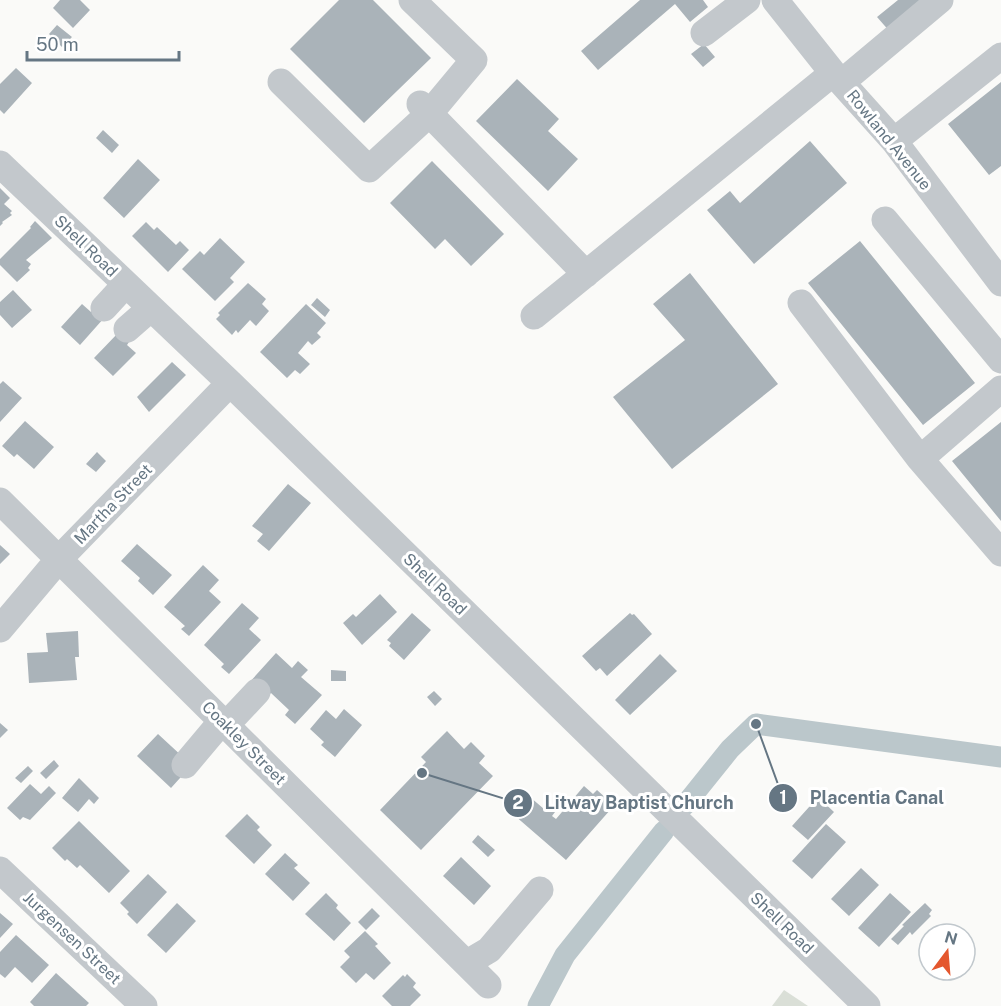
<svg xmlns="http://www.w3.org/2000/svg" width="1001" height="1006" font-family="'Public Sans',sans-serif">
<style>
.green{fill:#dadfd7}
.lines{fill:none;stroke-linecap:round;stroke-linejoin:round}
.canal{stroke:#bbc7cb;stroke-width:21}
.building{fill:#aab3b9}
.minor{stroke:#c3c8cc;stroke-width:27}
.labels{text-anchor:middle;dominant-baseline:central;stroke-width:6;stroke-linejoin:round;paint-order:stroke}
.street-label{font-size:16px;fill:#657683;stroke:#fff}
.leader{fill:none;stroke:#657683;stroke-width:2}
.callout-dot{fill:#657683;stroke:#fff;stroke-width:2}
.mark-label{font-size:18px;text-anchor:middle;font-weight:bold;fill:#fff}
.callout-label{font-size:18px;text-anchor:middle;font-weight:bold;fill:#657683;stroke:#fff;stroke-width:6;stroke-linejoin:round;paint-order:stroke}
</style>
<rect width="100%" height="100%" fill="#fafaf8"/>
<path class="green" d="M784,990L808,1006H772Z"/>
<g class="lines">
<path class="canal" d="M685,805L730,749L756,724L1001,757
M538,1006L565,955L664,831"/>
</g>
<path class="building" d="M60,0H80L90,10L73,28L53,8Z
M339,0H373L431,58L364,123L290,49Z
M640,0H703L708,7L690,22L675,4L598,70L581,51Z
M898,0H927L891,33L877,17Z
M57,25L72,37L62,47L49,34Z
M704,44L715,57L703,67L691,54Z
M16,68L32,83L4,114L0,110V84Z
M517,79L559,119L548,131L578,159L548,191L476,121Z
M1001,82V166L989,175L948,124Z
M103,130L119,145L112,153L96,138Z
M810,141L847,183L754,264L707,210L730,191L740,203Z
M138,159L160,180L124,218L103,198Z
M432,161L504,234L471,266L445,239L435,249L390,203Z
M0,188L10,198L4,204L12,211L10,213L12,215L2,222L3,223L0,226Z
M35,221L52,238L26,260L31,264L28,268L30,270L17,282L0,265V259L31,228L30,227Z
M146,222L154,230L157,227L176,245L180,241L189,250L168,272L132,236Z
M220,238L245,262L230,278L234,282L215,301L182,269L200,251L204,255Z
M860,241L975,383L923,425L808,283Z
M690,273L778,384L672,469L613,397L685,340L653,304Z
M248,283L266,299L262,304L269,311L256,326L250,320L238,333L236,330L232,335L216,319L220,315L218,313Z
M13,290L32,310L12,328L0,315V302Z
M317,298L330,310L325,317L311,305Z
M82,304L91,312L93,309L104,318L80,345L61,327Z
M306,304L326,323L317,333L321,337L312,345L308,341L298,353L310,364L300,374L295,370L287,378L260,352Z
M119,332L129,342L127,345L136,353L113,376L94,358Z
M172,362L186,375L149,412L137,397Z
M3,381L22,398L0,422V384Z
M25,421L54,447L34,469L17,454L14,457L2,446Z
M1001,422V521L952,461Z
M97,452L106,461L96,472L86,464Z
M288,484L311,503L269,551L257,541L263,534L252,526Z
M137,544L172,575L153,595L138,581L140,578L121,561Z
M0,545L10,554L0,564Z
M203,565L219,580L209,591L221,602L189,636L181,629L185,626L164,607Z
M380,594L397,612L362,645L343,623L353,614L356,617Z
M242,603L259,618L249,629L261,640L229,674L221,667L224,664L204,645Z
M412,613L431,630L404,660L389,646L391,643L387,640Z
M630,613L632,615L634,614L652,634L607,676L600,668L596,671L582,656Z
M78,631L79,657H75L77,680L29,683L27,653L48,652L46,633Z
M276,653L292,668L298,661L308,670L301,677L322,695L295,724L285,715L289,710L271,693L265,699L248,684Z
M660,654L677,671L630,715L615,700Z
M331,670L346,671V681H331Z
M434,691L442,699L435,706L427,697Z
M344,709L362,725L335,757L321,745L324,742L310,729L326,710L336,719Z
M0,723L8,730L0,738Z
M447,731L464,749L471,742L485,756L479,763L493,776L421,850L380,810L426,762L421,757Z
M158,734L184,758L189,768L171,788L137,756Z
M54,760L59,766L46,779L40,773Z
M28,766L33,771L21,783L15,778Z
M79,778L99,798L94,804L89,799L78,812L62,798Z
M30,784L41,794L49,786L56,793L30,820L23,817L20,820L7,808Z
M584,786L593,794L597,790L607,799L604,803L611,809L566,860L514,815L530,797L544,809L548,805L555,812L552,816L556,819Z
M818,797L834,812L808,840L792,826Z
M247,814L260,827L257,830L272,845L254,864L225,836Z
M79,821L130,871L109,893L80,865L77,868L67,859L65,861L52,848Z
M826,824L846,842L812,879L792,861Z
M478,835L495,850L488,857L472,842Z
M285,853L298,865L294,868L310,883L293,901L265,874Z
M461,857L491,886L474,905L443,876Z
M861,868L879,885L849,916L831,899Z
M148,874L167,892L137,924L127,914L129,912L120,903Z
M326,893L338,905L336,908L351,923L334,941L305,914Z
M890,893L911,912L879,947L858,928Z
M177,903L196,921L166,953L147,935Z
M925,903L932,910L929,914L931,916L912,935L910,932L898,945L891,939L904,926L902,925Z
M372,908L380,916L366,930L358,922Z
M0,913L13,924L0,938Z
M365,931L378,944L375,946L391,963L374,980L366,973L356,983L340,967L350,957L344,951Z
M16,935L49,965L32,983L15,967L5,978L0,974V952Z
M56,973L89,1003L86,1006H34L30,1002Z
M407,974L416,983L413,987L421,995L410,1006H392L382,996L403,975L405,977Z"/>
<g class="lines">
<path class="minor" d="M775,0L833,73L894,141L1001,283
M704,33L747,0
M281,82L369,169L429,114L474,60L412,0
M842,82L940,0
M420,104L586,274
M894,141L1001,56
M0,164L230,383L867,1006
M885,220L1001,360
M801,303L920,459L1001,389
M104,308L126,284
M534,316L833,73
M127,329L151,308
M920,459L1001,553
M0,501L488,985
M0,629L59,559L230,383
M226,725L257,692
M185,765L222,721
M0,870L144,1006
M467,963L489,950L540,890"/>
</g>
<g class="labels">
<g class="street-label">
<text transform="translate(889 140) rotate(51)">Rowland Avenue</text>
<text transform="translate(86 246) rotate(44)">Shell Road</text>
<text transform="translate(113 504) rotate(-46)">Martha Street</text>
<text transform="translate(435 584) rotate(44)">Shell Road</text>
<text transform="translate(244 743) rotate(45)">Coakley Street</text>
<text transform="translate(782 923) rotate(44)">Shell Road</text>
<text transform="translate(72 938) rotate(43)">Jurgensen Street</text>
</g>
</g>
<path class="leader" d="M756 724L783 798M422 773L518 803"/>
<g class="callout-dot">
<circle cx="756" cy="724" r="6"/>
<circle cx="422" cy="773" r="6"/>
<circle cx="783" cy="798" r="15"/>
<circle cx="518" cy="803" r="15"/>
</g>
<g class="mark-label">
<text x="783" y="804">1</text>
<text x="518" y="809">2</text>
</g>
<g class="callout-label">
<text x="877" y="804">Placentia Canal</text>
<text x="639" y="809">Litway Baptist Church</text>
</g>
<g transform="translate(947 952) rotate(16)"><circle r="28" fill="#ffffff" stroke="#c1c8cd" stroke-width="1.5"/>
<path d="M0-4.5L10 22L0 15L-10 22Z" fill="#e4572e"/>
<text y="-9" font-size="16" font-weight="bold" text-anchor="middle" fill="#657683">N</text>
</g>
<path d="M27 51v9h152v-9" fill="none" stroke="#657683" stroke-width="3"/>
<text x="36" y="51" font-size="18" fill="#657683" stroke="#ffffff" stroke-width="4.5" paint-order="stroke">50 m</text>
</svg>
